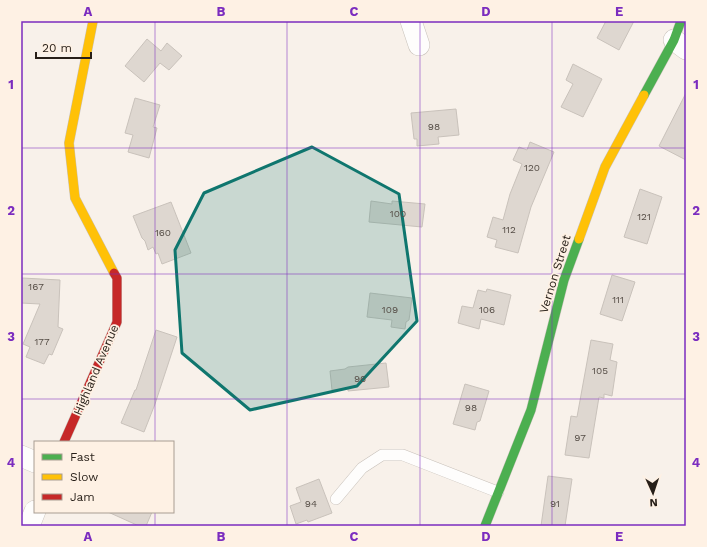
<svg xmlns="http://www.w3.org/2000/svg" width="707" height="547" font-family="'Work Sans',sans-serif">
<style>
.building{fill:#ded7d0;stroke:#c9c2bb}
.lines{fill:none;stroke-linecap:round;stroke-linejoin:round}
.lane-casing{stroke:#c8c1ba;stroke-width:12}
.street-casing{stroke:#c8c1ba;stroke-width:22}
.fast-casing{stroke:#c8c1ba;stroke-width:10}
.slow-casing{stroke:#c8c1ba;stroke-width:10}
.jam-casing{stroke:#c8c1ba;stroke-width:10}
.lane{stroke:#fefdfc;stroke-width:11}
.street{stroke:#fefdfc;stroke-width:21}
.fast{stroke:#4caf50;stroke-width:9}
.slow{stroke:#ffc107;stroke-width:9}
.jam{stroke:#c62828;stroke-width:9}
.marked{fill:#0f766e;fill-opacity:0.2;stroke:#0f766e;stroke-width:3;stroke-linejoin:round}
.grid{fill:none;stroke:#7b2cbf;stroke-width:1;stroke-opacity:0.55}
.labels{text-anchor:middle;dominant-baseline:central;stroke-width:3.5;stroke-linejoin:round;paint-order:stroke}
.number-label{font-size:10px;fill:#554d46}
.street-label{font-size:12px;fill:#271f18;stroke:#fef1e4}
.neatline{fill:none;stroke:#7b2cbf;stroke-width:1.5}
.grid-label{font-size:13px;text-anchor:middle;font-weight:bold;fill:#7b2cbf}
</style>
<rect width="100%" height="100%" fill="#f8f1ea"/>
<path class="building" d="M606,21H634L619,50L597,38Z
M147,39L161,51L167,43L182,56L169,70L160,63L144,82L125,66Z
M573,64L602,79L583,117L561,107L573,84L566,80Z
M686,93V160L659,146Z
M135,98L160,105L153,127L157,128L149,158L128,152L133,135L125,133Z
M456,109L459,135L438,137L439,144L417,146V139H414L411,113Z
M530,142L554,152L531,207L518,253L495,247L497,240L487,237L493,217L503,220L510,194L522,164L513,160L519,147L527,150Z
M640,189L662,197L647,244L624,237Z
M371,201L392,204V201L425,204L422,227L369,222Z
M171,202L191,253L162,264L158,253L156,254L153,247L148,250L145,241L142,238L133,216Z
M612,275L635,282L622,321L600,314Z
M22,278L60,280L58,327L63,329L52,355L49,354L44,364L26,357L30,347L23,344L40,304L21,303Z
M487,289L511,295L504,325L481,319L479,329L458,323L462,306L473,308L478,290L486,292Z
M370,293L412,298L409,320L406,322L405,329L391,327L392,320L367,317Z
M156,330L177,337L155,404L144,432L121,423L135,390H136Z
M591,340L613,344L610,360L617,362L612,396L604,394V398L599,397L589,458L565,455L571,416L577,417Z
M386,363L389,387L348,391V388L332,390L330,371L345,369L348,367Z
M465,384L489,391L480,421L477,422L475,430L453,424Z
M548,476L572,479L565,526H541Z
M319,479L332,513L308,522L307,520L296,524L290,506L301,502L296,488Z
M108,512H152L146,526H139Z"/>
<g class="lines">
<g class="lane-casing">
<path id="lane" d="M336,499L362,468L382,455H403L498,492"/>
</g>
<g class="street-casing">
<path id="street" d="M411,21L419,45
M674,40L686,49
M21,456L35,462
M29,526L35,511"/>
</g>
<g class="fast-casing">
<path id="fast" d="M644,95L674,40L681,21
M485,526L531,410L564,280L579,239"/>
</g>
<g class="slow-casing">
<path id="slow" d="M93,21L69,143L75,198L114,273
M579,239L605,167L644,95"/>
</g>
<g class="jam-casing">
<path id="jam" d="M64,442L117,322V278L114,273"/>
</g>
<use href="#lane" class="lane"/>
<use href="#street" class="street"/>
<use href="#fast" class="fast"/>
<use href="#slow" class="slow"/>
<use href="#jam" class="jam"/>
</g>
<path class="marked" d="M312,147L399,194L417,321L357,386L250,410L182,353L175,250L204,193Z"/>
<path class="grid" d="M155,21V442M287,21V526M420,21V526M552,21V526M21,148H686M21,274H686M21,399H686M155,512V526"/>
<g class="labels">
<g class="number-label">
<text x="434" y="126">98</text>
<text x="532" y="167">120</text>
<text x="398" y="213">100</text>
<text x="644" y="216">121</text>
<text x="509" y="229">112</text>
<text x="163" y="232">160</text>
<text x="36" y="286">167</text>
<text x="618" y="299">111</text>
<text x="390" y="309">109</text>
<text x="487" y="309">106</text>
<text x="42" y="341">177</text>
<text x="600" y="370">105</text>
<text x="360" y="378">96</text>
<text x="471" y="407">98</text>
<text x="580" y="437">97</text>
<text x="311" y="503">94</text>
<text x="555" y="503">91</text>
</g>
<g class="street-label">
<text transform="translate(555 274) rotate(-73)">Vernon Street</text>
<text transform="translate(96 370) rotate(-67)">Highland Avenue</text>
</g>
</g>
<rect width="707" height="547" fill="none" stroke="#fef1e4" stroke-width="44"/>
<rect x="34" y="441" width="140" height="72" fill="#fef1e4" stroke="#a89d92"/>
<rect x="42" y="454" width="20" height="6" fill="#4caf50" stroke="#a89d92"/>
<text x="70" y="461" font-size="12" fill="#271f18">Fast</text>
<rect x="42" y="474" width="20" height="6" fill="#ffc107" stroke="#a89d92"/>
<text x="70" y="481" font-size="12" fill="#271f18">Slow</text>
<rect x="42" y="494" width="20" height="6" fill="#c62828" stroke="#a89d92"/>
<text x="70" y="501" font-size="12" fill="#271f18">Jam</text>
<g transform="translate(653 493) rotate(177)" stroke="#fef1e4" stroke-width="3" paint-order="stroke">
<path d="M0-3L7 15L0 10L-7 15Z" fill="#271f18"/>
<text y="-6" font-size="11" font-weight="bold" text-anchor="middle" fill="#271f18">N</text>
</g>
<path d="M36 52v6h55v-6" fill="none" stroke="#271f18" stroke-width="2"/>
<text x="42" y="52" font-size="12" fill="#271f18" stroke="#fef1e4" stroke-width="3" paint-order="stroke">20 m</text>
<rect x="22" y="22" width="663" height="503" class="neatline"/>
<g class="grid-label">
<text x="88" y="16">A</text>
<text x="221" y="16">B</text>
<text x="354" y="16">C</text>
<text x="486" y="16">D</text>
<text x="619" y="16">E</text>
<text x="11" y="89">1</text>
<text x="696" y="89">1</text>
<text x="11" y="215">2</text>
<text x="696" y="215">2</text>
<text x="11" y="341">3</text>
<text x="696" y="341">3</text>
<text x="11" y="467">4</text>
<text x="696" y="467">4</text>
<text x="88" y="541">A</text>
<text x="221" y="541">B</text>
<text x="354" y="541">C</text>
<text x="486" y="541">D</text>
<text x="619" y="541">E</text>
</g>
</svg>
